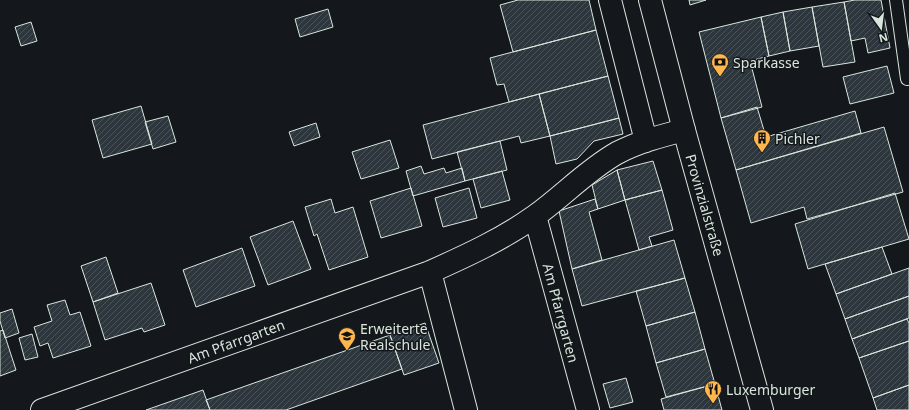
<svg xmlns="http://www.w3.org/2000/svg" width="909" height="410" font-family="'Noto Sans',sans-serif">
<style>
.building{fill:url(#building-hatch);stroke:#d8e6dc}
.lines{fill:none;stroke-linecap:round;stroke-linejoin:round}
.service-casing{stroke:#d8e6dc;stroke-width:14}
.minor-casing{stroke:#d8e6dc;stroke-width:24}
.secondary-casing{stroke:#d8e6dc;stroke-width:24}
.service{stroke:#14181c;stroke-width:12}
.minor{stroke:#14181c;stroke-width:22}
.secondary{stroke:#14181c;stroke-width:22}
.labels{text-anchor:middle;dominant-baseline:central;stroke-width:3;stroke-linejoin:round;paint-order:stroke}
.poi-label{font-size:14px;fill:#d8e6dc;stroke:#14181c;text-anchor:start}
.street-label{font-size:14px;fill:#d8e6dc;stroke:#14181c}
</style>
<defs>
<pattern id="building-hatch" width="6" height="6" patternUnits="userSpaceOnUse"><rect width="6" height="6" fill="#2c363c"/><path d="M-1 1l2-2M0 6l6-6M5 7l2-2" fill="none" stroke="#4a5358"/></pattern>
</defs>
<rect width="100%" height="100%" fill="#14181c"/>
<path class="building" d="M518,0H589L596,30L513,52L500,5Z
M689,0H706L690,5Z
M855,0H881L890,48L868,53L865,38L851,41L844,2Z
M844,2L855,62L823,67L812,7Z
M812,7L819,46L790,51L783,12Z
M328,9L333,27L300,37L295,19Z
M783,12L790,51L769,56L761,17Z
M761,17L769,56L750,61L762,107L721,118L699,32Z
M31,22L37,41L21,46L15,27Z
M596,30L608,76L509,102L504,84L497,85L490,58Z
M887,66L894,93L850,104L843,77Z
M608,76L619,118L550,136L539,94Z
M539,94L550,136L521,143L519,136L432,159L423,125Z
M141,106L152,144L103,158L92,120Z
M757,107L766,137L855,111L861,133L736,170L721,118Z
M168,116L176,142L153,149L145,122Z
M619,118L623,134L594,141L577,159L556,164L550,136Z
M316,123L320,137L294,146L289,132Z
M884,127L903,192L807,219L804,207L751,223L736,170Z
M390,140L399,168L361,179L352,152Z
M500,141L507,170L465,181L457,152Z
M653,161L662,190L625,200L617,170Z
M421,166L424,174L444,168L446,173L462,168L465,181L413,196L406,171Z
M617,170L625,200L598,209L592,185Z
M502,171L510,200L481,208L473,179Z
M411,188L422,226L381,238L370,201Z
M469,188L477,218L443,227L435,198Z
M662,190L673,230L649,237L652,246L639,250L625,200Z
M895,193L909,239L808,269L795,224Z
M331,199L335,213L353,207L368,257L329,270L317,234L314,236L305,207Z
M595,199L598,209L589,212L602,260L572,269L559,211Z
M293,221L311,269L268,285L250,237Z
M674,240L685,278L582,306L572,269Z
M882,247L892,274L836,294L825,264Z
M242,248L255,286L196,307L183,270Z
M106,257L118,293L93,302L81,266Z
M909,268V296L845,319L836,294Z
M685,278L695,312L646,326L636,291Z
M151,283L165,325L144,332L142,328L105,340L93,302Z
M909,296V318L852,339L845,319Z
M65,300L70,315L80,312L91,346L53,358L48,343L40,346L34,327L52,321L47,305Z
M12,309L19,333L5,338L0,321V313Z
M695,312L705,349L656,363L646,326Z
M907,319L909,323V341L859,358L852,339Z
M425,323L439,363L404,375L390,335Z
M3,330L16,370L0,376V331Z
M32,334L38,357L25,360L19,338Z
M390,335L402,369L286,410H210L206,400Z
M909,341V385L873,398L859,358Z
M705,349L715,384L666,397L656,363Z
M626,378L633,402L610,408L603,384Z
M715,384L722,410H664L661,399Z
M909,385V410H877L873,398Z
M203,390L210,410H146Z"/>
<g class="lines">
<g class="service-casing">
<path id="service" d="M896,0L907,79"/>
</g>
<g class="minor-casing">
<path id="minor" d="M610,0L646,141
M535,216L588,410
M430,272L466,410
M42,410L430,272C466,256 503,239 535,216C563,196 587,170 617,153C638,142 661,136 684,130"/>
</g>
<g class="secondary-casing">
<path id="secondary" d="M650,0L684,130L762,410"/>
</g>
<use href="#service" class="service"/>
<use href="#minor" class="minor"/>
<use href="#secondary" class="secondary"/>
</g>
<defs>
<g id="bank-pin" transform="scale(0.9)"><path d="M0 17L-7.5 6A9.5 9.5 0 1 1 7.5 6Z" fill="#ffb74d" stroke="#14181c"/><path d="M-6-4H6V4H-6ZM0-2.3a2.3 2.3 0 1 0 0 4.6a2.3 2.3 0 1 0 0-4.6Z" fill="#111"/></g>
<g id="building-pin" transform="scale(0.9)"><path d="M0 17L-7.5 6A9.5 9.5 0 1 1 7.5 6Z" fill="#ffb74d" stroke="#14181c"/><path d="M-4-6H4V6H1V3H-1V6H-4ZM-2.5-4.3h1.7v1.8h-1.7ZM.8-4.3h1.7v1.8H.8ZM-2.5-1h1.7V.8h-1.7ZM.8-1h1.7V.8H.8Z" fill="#111"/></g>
<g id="school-pin" transform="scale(0.9)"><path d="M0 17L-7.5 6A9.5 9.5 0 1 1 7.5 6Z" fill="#ffb74d" stroke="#14181c"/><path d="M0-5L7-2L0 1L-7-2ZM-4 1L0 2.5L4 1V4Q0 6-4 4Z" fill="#111"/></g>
<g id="restaurant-pin" transform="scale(0.9)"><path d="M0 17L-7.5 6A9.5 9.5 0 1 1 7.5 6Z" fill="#ffb74d" stroke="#14181c"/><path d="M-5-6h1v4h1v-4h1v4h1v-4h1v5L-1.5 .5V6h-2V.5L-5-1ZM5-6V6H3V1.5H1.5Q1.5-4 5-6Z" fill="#111"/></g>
</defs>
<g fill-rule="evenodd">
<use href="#bank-pin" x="720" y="62"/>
<use href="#building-pin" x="762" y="138"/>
<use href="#school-pin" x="347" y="336"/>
<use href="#restaurant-pin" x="713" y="389"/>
</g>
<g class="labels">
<g class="poi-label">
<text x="733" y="62">Sparkasse</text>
<text x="775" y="138">Pichler</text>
<text x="360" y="328">Erweiterte<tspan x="360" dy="16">Realschule</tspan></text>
<text x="726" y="389">Luxemburger</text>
</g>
<g class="street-label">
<text transform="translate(705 205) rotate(74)">Provinzialstraße</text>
<text transform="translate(561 313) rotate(75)">Am Pfarrgarten</text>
<text transform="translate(236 341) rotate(-20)">Am Pfarrgarten</text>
</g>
</g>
<g transform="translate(881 28) rotate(166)" stroke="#14181c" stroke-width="3" paint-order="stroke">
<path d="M0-3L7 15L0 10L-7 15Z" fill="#d8e6dc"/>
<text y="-6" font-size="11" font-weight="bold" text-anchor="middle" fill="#d8e6dc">N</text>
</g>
</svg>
